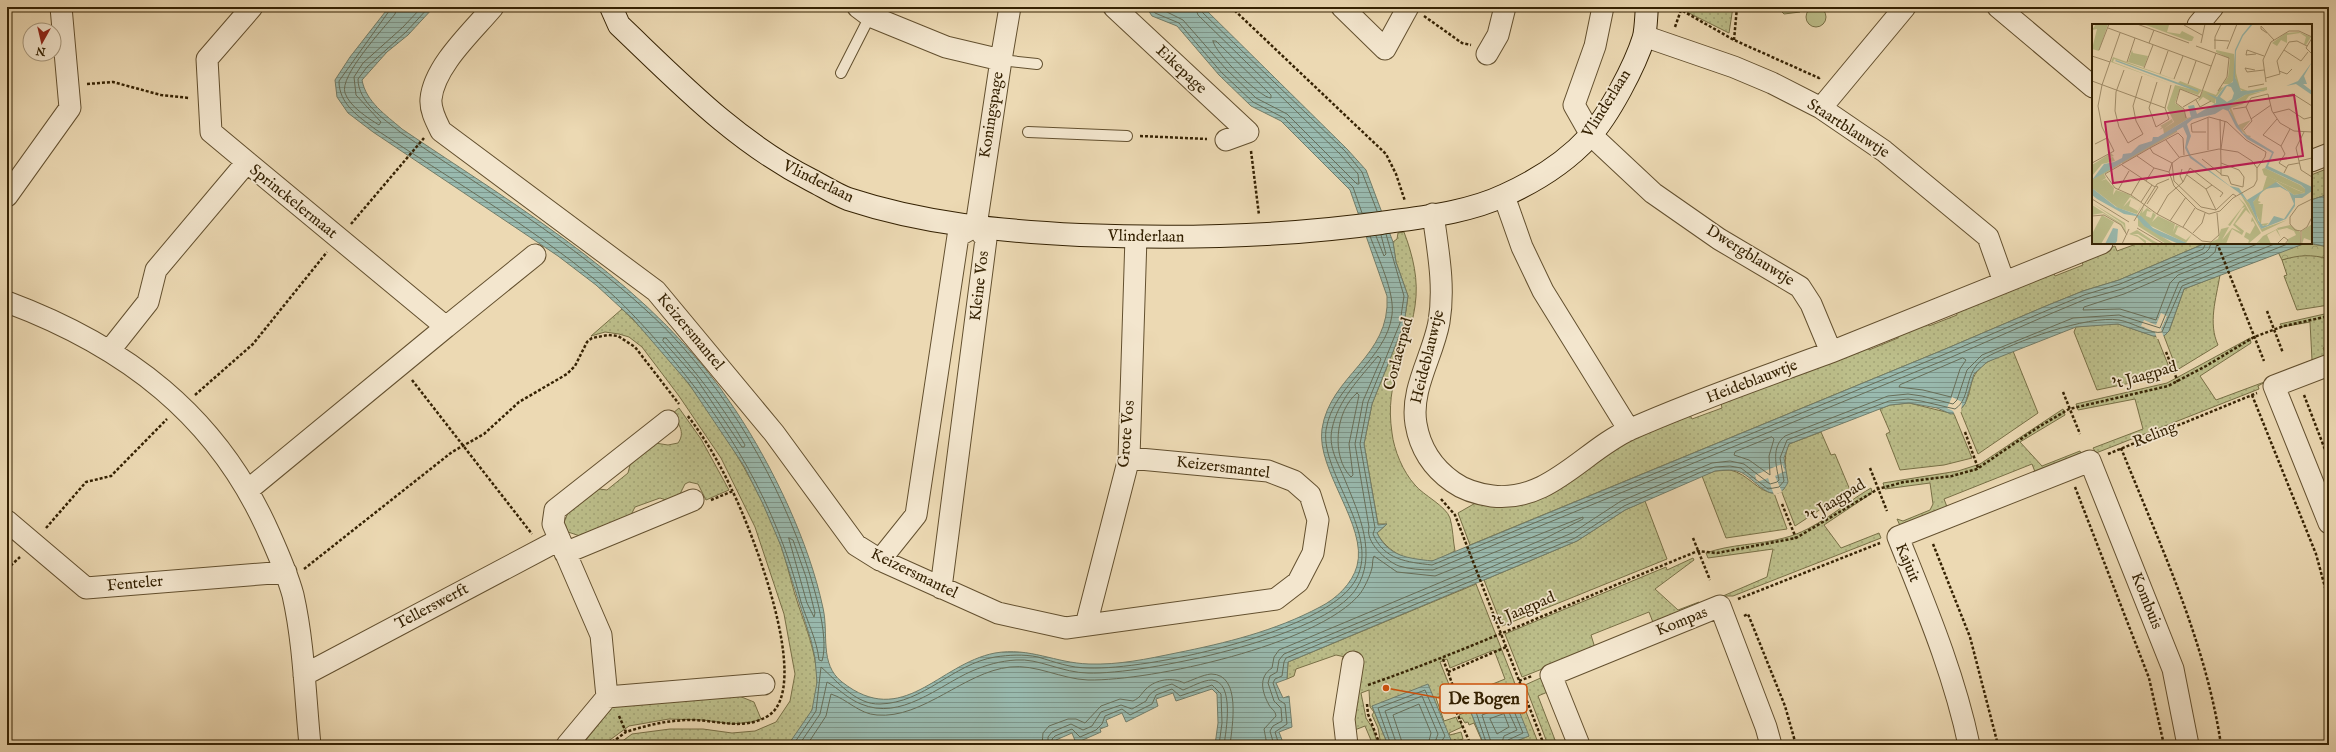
<svg xmlns="http://www.w3.org/2000/svg" width="2336" height="752" font-family="'IM FELL English',serif">
<style>
.grass{fill:url(#grass-dots);stroke:#787046}
.forest{fill:url(#forest-crowns);stroke:#787046}
.garden{fill:#bcbe8a;stroke:#787046}
.water{fill:url(#water-rules);stroke:#717d6a}
.pier{fill:#ecd9b3}
.lines{fill:none;stroke-linecap:round;stroke-linejoin:round}
.shore{stroke:#676e59;stroke-width:1}
.lane-casing{stroke:#63502f;stroke-width:12}
.street-casing{stroke:#63502f;stroke-width:23}
.secondary-casing{stroke:#352203;stroke-width:24}
.path{stroke:#352203;stroke-width:2.5;stroke-dasharray:3 2;stroke-linecap:butt}
.lane{stroke:#f3e6ce;stroke-width:10}
.street{stroke:#f3e6ce;stroke-width:21}
.secondary{stroke:#f3e6ce;stroke-width:22}
.labels{text-anchor:middle;dominant-baseline:central;stroke-width:3.5;stroke-linejoin:round;paint-order:stroke}
.street-label{font-size:16px;fill:#352203;stroke:#f3e6ce}
.inset-road{fill:none;stroke:#a3906d;stroke-width:1}
.view{fill:#c2185b;fill-opacity:0.15;stroke:#c2185b;stroke-width:2}
.inset-edge{fill:none;stroke:#352203;stroke-width:2}
.leader{fill:none;stroke:#cd510b;stroke-width:1.5}
.callout-dot{fill:#cd510b;stroke:#f3e6ce;stroke-width:1.5}
.callout{fill:#f3e6ce;stroke:#cd510b;stroke-width:1.5}
.callout-label{font-size:17px;text-anchor:middle;font-weight:bold;fill:#352203}
</style>
<defs>
<pattern id="grass-dots" width="8" height="8" patternUnits="userSpaceOnUse"><rect width="8" height="8" fill="#bcbe8a"/><path d="M2 2h.1M6 6h.1" fill="none" stroke="#a2a375" stroke-width="1.8" stroke-linecap="round"/></pattern>
<pattern id="forest-crowns" width="20" height="18" patternUnits="userSpaceOnUse"><rect width="20" height="18" fill="#bcbe8a"/><path d="M2 6a3 3 0 1 1 6 0M12 15a3 3 0 1 1 6 0" fill="none" stroke="#a2a375"/></pattern>
<pattern id="water-rules" width="6" height="5" patternUnits="userSpaceOnUse"><rect width="6" height="5" fill="#99baaf"/><path d="M0 2.5h6" fill="none" stroke="#7e978c"/></pattern>
</defs>
<rect width="100%" height="100%" fill="#ecd9b3"/>
<filter id="stains"><feTurbulence type="fractalNoise" baseFrequency=".005" numOctaves="4"/><feColorMatrix values="0 0 0 0 .2 0 0 0 0 .09 0 0 0 0 .02 0 0 0 .5 -.17"/></filter>
<radialGradient id="worn" r=".72"><stop offset=".6" stop-color="#630" stop-opacity="0"/><stop offset="1" stop-color="#630" stop-opacity=".3"/></radialGradient>
<path class="grass" d="M1686,7H1733L1729,33L1687,12Z
M2329,168V194L2311,200V175Z
M1404,232C1413,256 1419,280 1415,306C1408,354 1384,379 1392,433C1394,450 1403,472 1415,485C1423,495 1446,506 1450,518C1453,528 1453,541 1455,551C1448,554 1439,560 1432,561C1410,564 1387,552 1377,533L1387,524H1378L1364,444L1372,404L1404,324L1408,296L1396,262L1393,242L1397,239L1398,233Z
M2139,243H2206L2119,280L2083,291L2046,306L1943,350L1470,545L1458,513L1479,501L1507,502L1624,441L1690,415L1692,419L1722,408L1721,403L1867,345L1869,350L1898,338L1897,333L1926,321L1929,326L1957,315L1956,310L2053,271L2055,276L2083,265L2081,260L2115,246L2117,251Z
M2300,254L2317,256L2329,259V305L2297,310L2284,276L2287,275L2282,260Z
M2220,275C2216,299 2208,323 2218,345L2177,370L2164,336L2169,331L2184,289Z
M622,309C685,368 752,466 781,546C788,566 792,587 799,607C810,639 825,676 812,710C807,722 796,734 788,745H617L632,734L670,729H703L732,733L755,731L776,722L790,701L795,674L784,614L755,527L721,458L679,396L642,347L629,337L619,334L605,332L591,336Z
M2329,313V345L2323,348L2329,360L2274,375L2312,360L2310,322L2282,327L2280,324Z
M2104,324H2118L2157,337L2171,372L2140,381L2097,390L2074,332L2076,327Z
M2250,338L2251,343L2200,376L2216,400L2267,381L2258,386L2259,389L2096,453L2093,448L2143,429L2135,399L2078,410L2076,404L2167,383Z
M2013,351L2038,413L1978,454L1960,410C1967,403 1969,394 1971,385C1976,363 1995,358 2013,351Z
M1909,403L1954,414L1972,458L1944,465L1900,470L1886,434L1890,432L1880,409L1890,405Z
M679,408L701,439L729,490L706,500L698,484L689,482L685,484L680,494L669,501L660,498L635,507L631,515L580,536L568,532L564,522L568,513L599,489L607,490L628,473L630,465L655,443L668,445L678,443C686,432 678,423 672,414Z
M2063,409L2065,415L2020,442L2042,466L2080,451L2083,458L2037,477L2032,464L1944,499L1949,512L1902,530L1897,519L1903,521L1930,510L1933,504L1930,483L1885,489L1883,483L1958,471L1980,464Z
M1821,432L1831,455L1835,454L1850,490L1795,526L1781,490L1784,489C1789,472 1781,461 1789,444Z
M1730,470C1749,474 1757,492 1774,493L1787,529L1726,538L1702,476L1715,471Z
M1871,488L1872,493L1824,525L1841,548L1879,533L1881,538L1733,596H1723L1767,577L1773,549L1708,558L1706,553C1731,544 1758,545 1784,538C1816,530 1842,505 1871,488Z
M1645,501L1667,559L1502,626L1484,580L1577,541L1625,510Z
M1693,558L1694,560L1655,589L1678,610L1699,602L1701,606L1654,625L1649,612L1591,635L1595,648L1522,677L1505,634L1666,567L1667,570Z
M1476,584L1539,745H1506L1529,736L1470,710L1484,745H1477L1476,743L1482,741L1474,723L1469,725L1468,722L1465,723L1462,718L1460,719L1459,715L1464,713L1458,698L1505,679L1494,650L1450,668L1447,659L1440,662L1452,692L1436,698L1444,721L1456,717L1458,722L1460,721L1462,727L1449,733L1450,735L1461,732L1463,739L1456,741L1457,745L1455,739L1450,745H1439L1450,740L1372,706L1388,745H1381L1378,728L1372,715L1374,712L1370,707L1369,690L1361,693L1366,718L1373,729L1378,745H1373L1365,726L1352,731L1350,658L1336,655L1296,669L1294,676L1287,679L1288,662Z
M1545,676L1550,691L1538,696L1557,745H1548L1525,685Z
M739,696L754,702L761,719L752,722L732,724L703,720L669,719L629,726L603,745H582L614,705Z"/>
<path class="forest" d="M2306,243L2329,247V259C2311,254 2299,255 2282,260L2278,252Z"/>
<path class="garden" d="M1806 17a10 10 0 1 1 20 0a10 10 0 1 1-20 0Z
M1777,7H1802L1800,12L1784,14Z"/>
<path class="water" d="M389,7H434L408,35L387,52L362,80C366,102 386,115 402,129C523,211 655,286 736,411C773,467 809,542 823,608C829,634 819,664 842,682C903,730 938,664 995,653C1030,647 1055,663 1089,664C1119,665 1147,659 1176,653C1226,643 1275,631 1320,607C1336,599 1352,584 1357,566C1368,526 1316,470 1322,429C1330,375 1391,357 1387,296L1350,190L1281,121L1251,106L1219,75L1177,26L1152,16L1146,7H1203L1347,149L1366,170L1393,242L1396,262L1408,296L1404,324L1372,404L1364,444L1378,525L1387,524L1377,533C1389,557 1408,558 1432,561L1943,350L2046,306L2083,291L2119,280L2206,243H2306L2184,289L2169,331L2164,336H2153L2118,324L2076,327L1987,362L1974,374L1965,404L1957,413L1951,414L1937,408L1909,403L1890,405L1789,444L1784,458L1788,482C1775,511 1754,477 1740,472C1732,469 1723,470 1715,471L1625,510L1577,541L1288,662L1287,679L1276,683L1283,698L1289,696L1292,727L1279,732L1284,745H1215L1218,723L1217,694L1212,689L1176,701L1173,693L1156,699L1158,706L1126,722L1122,713L1106,720L1108,726L1100,729L1101,732L1076,743L1072,733L1056,740L1058,745H788L812,710L817,682L815,658L811,640L781,546L763,504L744,466L689,384L633,319L596,285L558,256L373,132L348,113L337,97L335,80L350,57Z
M2329,194V247L2309,243H2311V200Z
M1428,684L1451,740L1439,745H1388L1372,706Z
M1512,693L1529,736L1506,745H1484L1470,710Z"/>
<path class="pier" d="M2161,313L2167,316L2161,329L2164,338L2157,339L2155,332L2141,326L2144,320L2156,325Z
M1952,397L1962,402L1961,412L1955,415L1953,411L1947,408Z
M1782,464L1785,471L1775,476L1782,492L1774,495L1768,478L1757,482L1755,475Z"/>
<g class="lines">
<path class="shore" d="M392,7L339,81C339,104 358,116 375,129C449,178 529,225 598,282C622,302 643,325 663,348C728,423 777,506 801,602C807,621 817,640 819,660L822,661C830,635 812,580 803,554C772,467 716,373 647,311C572,242 484,189 400,132C384,119 358,102 358,79L367,67L406,32L429,7
M397,7L395,14C383,29 339,76 345,93C350,107 368,118 379,125L381,122L356,95L354,77L363,63L402,28L422,7
M1151,7L1155,13L1179,23L1222,73L1253,102L1284,118L1353,187L1362,213
M1157,7L1183,20L1226,69L1256,98L1287,114L1357,184H1359L1358,174L1341,155L1198,15L1195,7
M1200,7L1202,12L1345,151L1362,172L1377,211
M1213,41H1216L1271,95V98C1260,98 1214,52 1213,41Z
M1386,234L1404,296L1400,323L1368,402L1360,444L1375,528L1373,534C1384,560 1407,562 1432,565L1945,354L2048,310L2084,295L2120,284L2203,249L2206,243
M1376,236L1384,256L1386,254L1381,235
M2217,243L2215,252L2208,258L2124,294L2084,307L2083,310L2120,309L2156,320L2170,283L2178,275L2260,243
M664,338H666C696,372 723,406 745,445L744,447H742L696,378L663,341Z
M1963,358L1966,360L1960,369L1951,397L1923,390L1899,387L1900,385Z
M1357,393L1359,395L1349,444L1353,475L1351,477C1331,457 1335,411 1357,393Z
M1772,437L1774,439L1769,456L1770,475L1749,460L1734,455L1735,452Z
M789,538L793,540L806,577L815,613L814,617L807,603Z
M1504,714L1509,727L1497,734L1490,719Z
M793,745L816,711L821,667C837,681 856,705 880,704C924,703 953,664 995,657C1009,655 1023,654 1038,657C1055,662 1070,668 1089,668C1148,670 1312,634 1350,588C1389,542 1320,476 1326,430C1333,384 1386,361 1392,315C1395,292 1378,258 1370,236
M799,745L820,714L827,682C838,688 848,699 861,704C901,721 938,686 972,671C986,665 1000,661 1016,660C1038,658 1063,673 1088,673C1144,675 1325,637 1356,589C1378,555 1359,514 1345,480C1338,462 1328,448 1332,429C1338,400 1360,378 1378,356L1381,359L1363,401L1355,444L1369,527C1365,542 1386,561 1399,566C1409,569 1422,570 1433,570L1947,359L2050,314L2086,299L2122,289L2205,253L2209,249L2211,243
M807,745L826,716L831,694C847,699 859,714 877,715C923,719 964,672 1010,667C1036,664 1061,679 1088,680C1152,681 1316,645 1359,595C1364,589 1370,576 1372,568C1373,564 1372,560 1374,556L1397,572L1435,576L1583,517V519L1544,539L1279,650L1274,657L1272,668C1258,677 1262,692 1269,705C1272,710 1275,710 1276,716L1264,729L1267,745
M1042,745L1043,733L1049,726L1068,719H1076L1085,723L1101,706L1120,699L1133,701C1141,697 1140,695 1146,689C1156,679 1173,677 1184,683C1193,680 1202,675 1211,674C1242,674 1232,727 1230,745
M1048,745V737L1052,732L1071,724L1083,730L1092,726L1101,712L1121,705L1132,709L1146,701C1150,690 1162,687 1172,684L1183,690C1191,687 1203,680 1212,680C1235,682 1226,731 1224,745
M1053,745L1052,739L1055,736L1072,729L1080,737L1096,730L1102,724L1105,716L1122,709L1130,715L1152,704L1156,695L1172,689L1180,696L1212,685L1221,694L1222,723L1219,745
M1274,745L1270,731L1273,726L1282,721L1281,708L1274,701L1268,683L1270,676L1277,672L1279,660L1284,654L1572,533L1621,501L1712,463L1730,461L1744,464L1770,484L1777,482L1779,480C1776,465 1771,447 1785,436L1888,396L1908,394L1922,396L1953,404L1957,400L1967,370L1982,355L2073,318L2119,315L2160,328L2179,282L2277,243
M1279,745L1275,732L1287,724L1285,704L1279,700L1273,683L1275,679L1282,676L1284,662L1286,658L1575,538L1624,506L1701,472L1715,467L1730,466L1741,468L1768,489L1779,487L1784,481L1780,458L1787,440L1889,401L1908,399L1921,401L1955,409C1972,398 1963,371 1985,358C2014,342 2087,315 2119,320C2132,322 2152,335 2162,332L2182,286L2290,243
M1391,745L1378,708L1425,690L1445,736L1439,745
M1397,745L1385,711L1422,696L1438,734L1434,745
M1403,745L1393,715L1419,704L1431,733L1428,745
M1487,745L1476,712L1509,699L1523,733L1508,740L1506,745
M1492,745L1482,715L1506,706L1517,730L1504,736L1501,745"/>
<g class="lane-casing">
<path id="lane" d="M1001,60L1037,64
M841,73L870,16
M1028,132L1127,136"/>
</g>
<g class="street-casing">
<path id="street" d="M493,7C473,31 434,66 431,99C430,110 436,121 441,131L656,291L774,433L856,545L880,560L998,613L1066,628L1276,599L1298,582L1313,553L1318,520L1310,495L1294,481L1268,471L1129,458
M858,7L870,16L946,47L1001,60L976,226
M1114,7L1248,132L1226,140
M1342,7L1385,49L1408,7
M1603,7L1595,46L1574,105L1591,135L1653,193L1719,239L1800,287L1811,304L1831,352L2102,243
M1998,7L2093,87
M2198,25L2213,7
M1644,36L1734,67L1772,83L1821,108L1884,151L1988,237L2004,282
M1487,54L1498,35L1505,7
M1001,60L1010,7
M1821,108L1905,7
M2311,161L2329,154
M247,162L211,132L207,59L252,7
M7,196L70,108L61,7
M1504,196L1522,247L1543,291L1629,430
M1433,214C1438,251 1445,286 1439,322C1433,356 1410,389 1416,424C1420,448 1433,468 1453,482C1464,490 1478,494 1492,496C1549,503 1584,450 1631,429C1696,400 1764,377 1831,352
M7,302C125,346 217,415 269,533C278,553 287,573 293,595C304,644 305,695 310,745
M446,327L535,255
M110,350L148,302L156,270L247,162L446,327L248,490
M2329,365L2274,386L2329,523
M7,521L86,588L286,572
M565,553L693,500
M880,560L916,515L958,236L976,226
M941,588L986,239L976,226
M1086,625L1129,458L1136,237
M304,675L559,540
M607,697L764,684
M567,745L607,697L601,635L553,524L555,510L668,421
M1347,745L1344,719L1353,662
M1579,745L1551,675L1720,606L1766,727L1771,745
M1969,745C1954,673 1925,605 1898,537L2090,461L2173,669L2188,745"/>
</g>
<g class="secondary-casing">
<path id="secondary" d="M611,7L619,25C680,83 735,141 811,180C823,186 835,194 848,199C924,224 1001,231 1080,235C1181,239 1281,237 1381,223C1422,217 1467,213 1505,195C1536,181 1566,162 1589,137C1609,115 1635,66 1644,37C1646,28 1646,17 1647,7"/>
</g>
<path class="path" d="M1231,7L1386,154L1396,174L1405,201
M1681,7V10L1734,40L1819,78L1821,76
M1424,16L1462,43L1471,45
M1675,27L1681,10
M1734,40L1737,7
M87,84L113,82L161,95L189,98
M1140,136L1207,139
M1251,151L1259,215
M351,224L424,138
M2217,243L2264,361
M2267,311L2283,353
M2166,352L2178,382
M412,380L532,534
M2063,392L2080,434
M195,395L253,344L327,252
M2252,395L2316,554L2329,602
M2304,395L2329,460
M1965,432L1978,468
M2121,448C2160,545 2206,642 2221,745
M2108,454L2257,393
M1870,468L1887,511
M2075,487L2149,678L2164,745
M1441,499L1455,515L1544,745
M711,500L733,491
M1782,504L1796,538
M46,528L86,482L111,476L167,419
M1693,538L1710,580
M1933,544L1970,637L1998,745
M7,569L20,557
M304,569L452,452L484,434L519,402L567,374L575,366L587,342L592,338L608,335L618,336L635,347L679,404
M1738,599L1880,543
M1744,616L1748,614L1785,706L1796,745
M1443,659L1456,694L1450,697L1469,741L1457,745
M1448,672L1506,647
M1519,681L1532,676
M1368,685C1480,646 1588,595 1698,551L1717,553L1796,538L1878,489L1904,482L1952,476L1977,469L2037,428L2069,409L2168,386L2206,366L2254,337L2284,326L2329,316
M1367,704L1368,714L1380,745
M619,716L626,732C647,725 669,720 691,720C718,720 743,731 768,716C814,687 751,529 732,490C720,464 705,438 687,415
M608,745L626,732"/>
<use href="#lane" class="lane"/>
<use href="#street" class="street"/>
<use href="#secondary" class="secondary"/>
</g>
<g class="labels">
<g class="street-label">
<text transform="translate(1181 70) rotate(43)">Eikepage</text>
<text transform="translate(1607 104) rotate(-58)">Vlinderlaan</text>
<text transform="translate(992 115) rotate(-81)">Koningspage</text>
<text transform="translate(1848 129) rotate(33)">Staartblauwtje</text>
<text transform="translate(818 182) rotate(26)">Vlinderlaan</text>
<text transform="translate(293 202) rotate(39)">Sprinckelermaat</text>
<text transform="translate(1146 237) rotate(1)">Vlinderlaan</text>
<text transform="translate(1750 256) rotate(32)">Dwergblauwtje</text>
<text transform="translate(980 286) rotate(-83)">Kleine Vos</text>
<text transform="translate(690 332) rotate(50)">Keizersmantel</text>
<text transform="translate(1399 354) rotate(-75)">Corlaerpad</text>
<text transform="translate(1428 357) rotate(-76)">Heideblauwtje</text>
<text transform="translate(2145 376) rotate(-16)">'t Jaagpad</text>
<text transform="translate(1752 382) rotate(-21)">Heideblauwtje</text>
<text transform="translate(1127 434) rotate(-85)">Grote Vos</text>
<text transform="translate(2155 435) rotate(-22)">Reling</text>
<text transform="translate(1223 468) rotate(7)">Keizersmantel</text>
<text transform="translate(1836 501) rotate(-32)">'t Jaagpad</text>
<text transform="translate(1907 563) rotate(67)">Kajuit</text>
<text transform="translate(914 574) rotate(26)">Keizersmantel</text>
<text transform="translate(135 584) rotate(-5)">Fenteler</text>
<text transform="translate(2146 601) rotate(68)">Kombuis</text>
<text transform="translate(432 607) rotate(-28)">Tellerswerft</text>
<text transform="translate(1524 610) rotate(-23)">'t Jaagpad</text>
<text transform="translate(1682 622) rotate(-22)">Kompas</text>
</g>
</g>
<g transform="translate(2092 24)">
<rect width="220" height="220" fill="#ecd9b3"/>
<path d="M4,0H16L7,27L0,25L5,5L0,6ZM51,0H74L77,1L75,8L88,10L90,7L102,13L100,17H97ZM207,8L219,13L214,21L212,20L214,13L208,9L195,11V19L189,16L185,22L180,19L194,9ZM40,26L41,29L56,32L52,43L36,38ZM124,26L142,30V56L138,60H131L136,53L138,35L124,28ZM143,30L144,49L148,64L156,67L175,63V66L157,72L151,80L139,84L146,101L159,96L151,105L155,111L159,112L157,114L143,100L137,84L141,78L155,70L173,67L152,68L146,64L142,49ZM21,33L87,57L22,35L21,38L82,61L19,38ZM88,57L110,66L106,71L88,65L83,79L91,85L95,94L99,93L84,102L75,84L83,61L106,67L86,59ZM132,63L124,73L123,80L111,73L106,78L111,66L124,71L128,64ZM80,95L81,98L71,105L82,98L84,102L72,110L71,104L67,106L70,103L68,102ZM85,105V108L30,140L29,138ZM19,129L22,132L15,134L21,133L23,137L10,140L0,152V145L7,137L0,145V141ZM28,138L29,140L12,150L14,154L9,157L14,155L22,164L21,171L24,166L36,170L48,178L38,173L31,183L39,175L37,182L46,187L50,180L45,190L26,184L0,164V156ZM175,152L205,166L213,169L202,171L185,158L170,168ZM168,170L166,177L169,178L166,180H171L169,200L177,199L173,202L169,201L161,183V178ZM149,171L157,179L169,205L195,196L170,208ZM146,173L153,180L159,191L154,186L143,200L152,207L150,211L140,205L134,220H114L126,215L129,205L137,203L130,216L140,204L149,208L141,201L153,183L150,184L138,202L136,201L152,181ZM0,179L33,199L34,209L33,208L29,201L11,189L0,191V181L30,200L34,207L31,200ZM52,182L50,189L55,184L60,188L55,187L54,192L59,194L61,188L64,191L60,198L66,192L83,200L81,208L84,201L90,204L86,203L83,210L94,216L100,210L94,219L57,201L47,191ZM10,191L22,198L9,220H0V210ZM46,193L56,204L82,220H74L46,202ZM160,193L169,209L156,220L157,216L152,213L154,208L158,210L163,201L161,197L159,198ZM220,200V217L212,214L210,220V207ZM198,201L208,208L209,220H195L196,215L204,211L202,207L195,204L186,206L185,204ZM185,205L189,214L184,206L175,211L179,220H166L168,218L164,220L171,212ZM45,206L60,216L68,220H62L46,210H40L45,211L59,220L54,217V220L46,213L37,210Z" fill="#bcbe8a"/>
<path d="M173,144L208,161L213,165V169L172,151L170,145Z" fill="#bcbe8a"/>
<path d="M159,0H161L151,12L144,27L143,53L149,67L173,66L153,71L141,78L137,86L151,109L182,128L176,142L220,163V167L210,174H203V182L194,195L169,205L157,179L146,168L98,134L93,124L95,112L91,103L0,156L12,140L22,138L30,134L31,130L39,129L47,121L60,117L61,113H66L99,93L96,82L102,81L105,90L124,79V75L114,69L125,73L133,62L141,58L143,26L150,11ZM135,62L139,63L142,69L140,75L135,78L128,73ZM131,85L136,87L144,103L155,115L180,129L173,144L209,161L213,165V169L202,171L184,158L155,176L147,164L138,162L99,132L95,123L99,112L95,100L101,95L123,90ZM179,164L188,163L197,168L202,180L192,195L182,192L176,201L171,202L166,196L161,178L173,165ZM24,36L106,66V68L23,37ZM220,38L212,52L215,60H211L220,67V71L204,60L194,62L206,57ZM0,164L24,183L49,192L61,204L97,220H87L68,212L52,202L44,192L32,190L5,175L0,171ZM21,204L26,205L25,217L23,220H13Z" fill="#99baaf" fill-rule="evenodd"/>
<path class="inset-road" d="M45,0L97,19M92,1L110,11M16,4L119,42M175,9L169,5V2L182,16M220,14L214,24L220,30M122,16L137,17M57,19L62,6M109,19L113,0M104,22L137,34L135,53L126,67M123,25V13L129,0M135,25L145,0M7,26L17,0M192,26L209,37L216,28M164,30L154,31L155,26L172,32M0,32L18,38M35,38L43,14M52,44L61,21M32,46L24,68L23,87L27,103L36,119L51,110L44,97L41,82L50,52M163,46L153,44L155,48L172,46M187,47L195,50L200,45M68,50L76,27M174,54L188,50L185,37L197,18L205,17L215,22M82,55L91,32M0,57L73,84M65,58L57,84L64,103L77,95L73,84L79,61M174,58L171,36L179,18L197,7H207L220,13M96,60L104,37M156,63L172,60M177,75L201,70L220,82M104,76L108,83L119,77M91,83L108,73L124,29M141,85L154,83M181,89L197,85L212,95L220,93M94,94L92,85L84,79L88,65L108,73M116,94V126M128,95L129,139L147,146L152,153L151,163L139,160L136,152L129,151V139M159,95L179,81M185,95L171,111L189,122L198,105M152,106L160,97L154,83L159,74L176,70L180,87L188,99L202,107L220,108M114,108H100L99,100L117,93L135,98L154,116L174,128L173,133L165,144M212,108L204,124L209,146L220,153M74,116L87,133M3,120L15,114M189,122L193,130L187,139L195,144M58,124L86,109L91,114L92,131M127,125L146,128L160,137L165,144V156L162,162L141,174L128,187L117,190L105,185L82,162L77,148L80,139L88,133ZM129,125L133,97M45,132L62,144L77,148M110,135L129,150M207,137L220,134M0,139L22,127L10,103L6,82L10,61L28,9M30,141L63,163M90,145L88,152L91,158M192,149L196,141L207,139M95,151L114,165L124,186M54,157L62,144M120,161L131,169L128,173M26,166L37,147M39,171L49,154M0,175L37,198M220,175L206,182L198,193V200L203,206L209,207L215,203L220,193M49,178L60,161M55,180L66,163L64,162M125,189L127,211L119,218L110,217L94,205L65,190L39,171L23,164L13,150L58,124L61,129L80,139L82,157L109,183L124,186L141,170L144,172M65,190L76,171L91,158L98,144L120,161L114,165M0,192L12,191L29,201L35,211M42,197L65,160L77,155M78,197L94,173M91,203L103,184M45,204L72,220M209,207V220M101,209L110,199L113,189M30,220L37,205M185,220L192,213L196,216L193,220"/>
<path class="view" d="M202,71L211,132L21,159L13,98Z"/>
<rect width="220" height="220" class="inset-edge"/>
</g>
<path class="leader" d="M1386 688L1440 698"/>
<circle class="callout-dot" cx="1386" cy="688" r="4"/>
<rect class="callout" x="1440" y="684" width="87" height="29" rx="4"/>
<g class="callout-label">
<text x="1484" y="704">De Bogen</text>
</g>
<rect width="2336" height="752" fill="none" stroke="#ecd9b3" stroke-width="24"/>
<rect x="8" y="8" width="2320" height="736" fill="none" stroke="#352203" stroke-width="2"/>
<rect x="12" y="12" width="2312" height="728" fill="none" stroke="#352203"/>
<g transform="translate(42 42) rotate(188)"><circle r="19" fill="#f3e6ce" stroke="#a7987d"/>
<path d="M0-3L7 15L0 10L-7 15Z" fill="#8f2418"/>
<text y="-6" font-size="11" font-weight="bold" text-anchor="middle" fill="#352203">N</text>
</g>
<rect width="100%" height="100%" filter="url(#stains)"/>
<rect width="100%" height="100%" fill="url(#worn)"/>
</svg>
